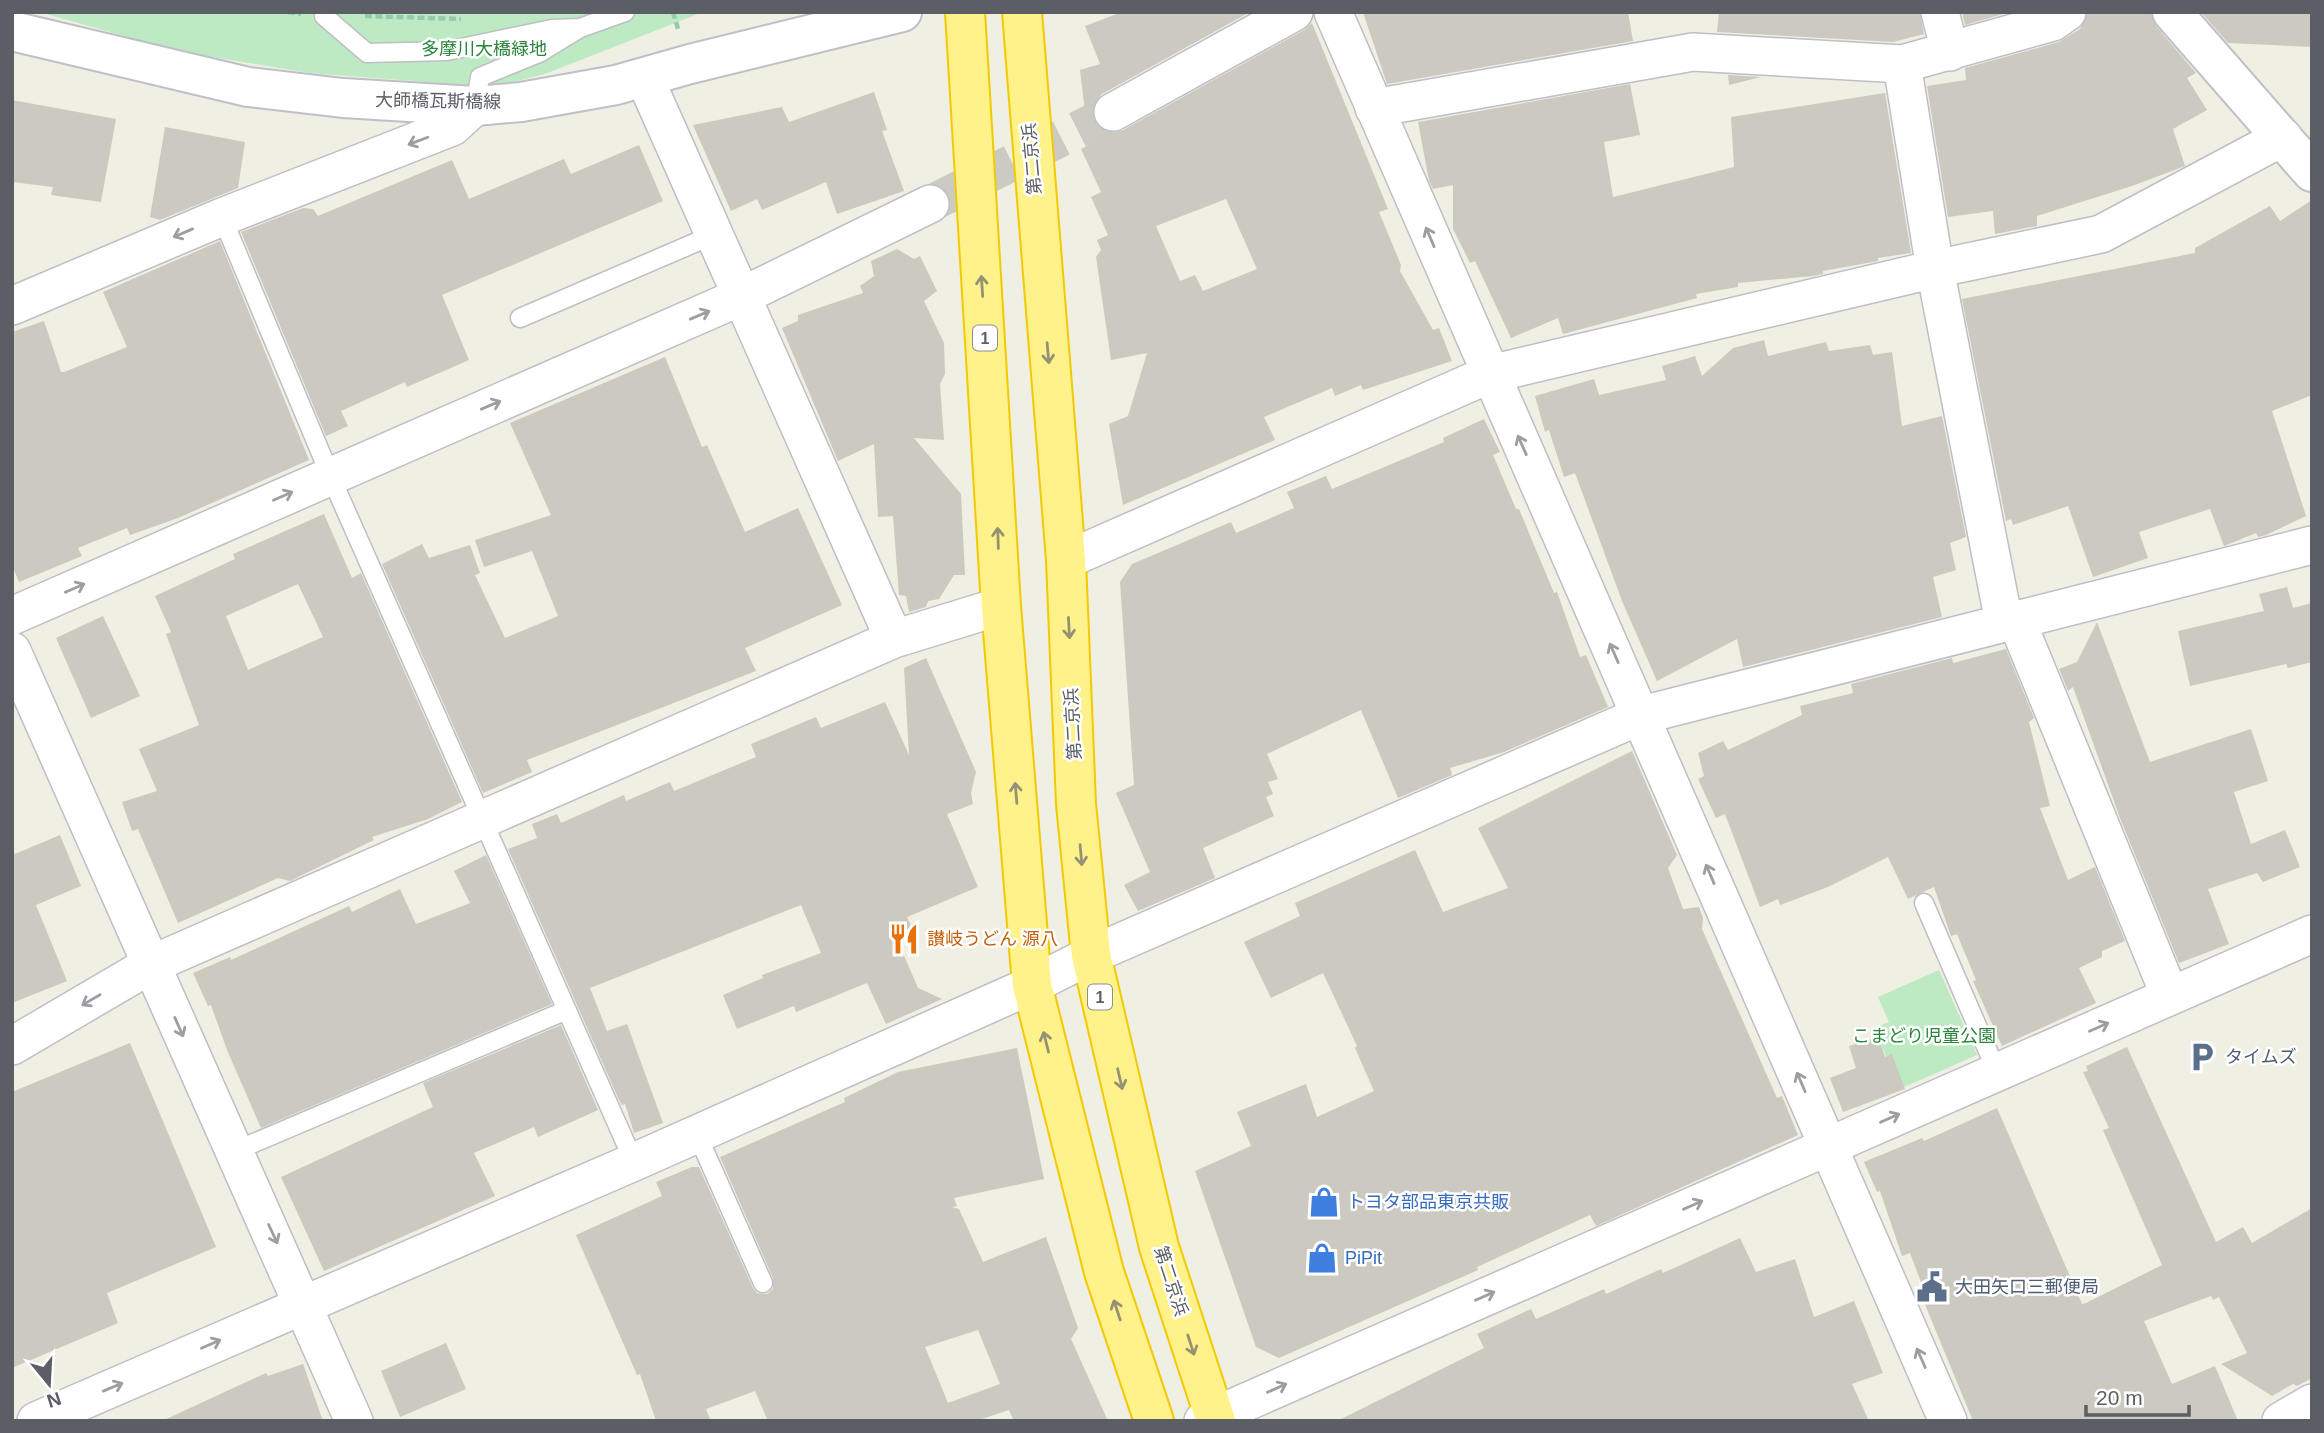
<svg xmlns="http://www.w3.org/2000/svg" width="2324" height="1433" font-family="Arial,'Noto Sans JP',sans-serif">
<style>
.green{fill:#bdeac3}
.building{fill:#cbc9c0;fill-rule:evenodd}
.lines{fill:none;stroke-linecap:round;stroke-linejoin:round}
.street-tunnel{stroke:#cbcbc4;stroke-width:37;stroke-dasharray:37 18;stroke-linecap:butt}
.lane-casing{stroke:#bdbfc6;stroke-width:21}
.street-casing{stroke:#bdbfc6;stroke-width:40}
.secondary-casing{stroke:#bec0c8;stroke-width:42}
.highway-casing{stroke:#f3c900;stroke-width:42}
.path{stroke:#95cbac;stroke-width:4.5;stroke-dasharray:7 3.5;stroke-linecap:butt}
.lane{stroke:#fff;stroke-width:18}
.street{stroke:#fff;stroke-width:37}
.secondary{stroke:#fff;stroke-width:38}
.highway{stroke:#fff28b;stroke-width:38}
.oneway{stroke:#9d9ea3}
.oneway2{stroke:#949272}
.labels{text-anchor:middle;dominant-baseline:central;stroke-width:5;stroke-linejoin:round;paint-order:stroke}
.shield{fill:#fff;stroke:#8c8e93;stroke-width:2}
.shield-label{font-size:16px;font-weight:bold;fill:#5b5e65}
.park-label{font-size:18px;fill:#2c843c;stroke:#fff}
.street-label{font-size:18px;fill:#5b5e65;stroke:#fff}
.food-label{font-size:18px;fill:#c56008;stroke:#fff;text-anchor:start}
.service-label{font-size:18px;fill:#4e5e75;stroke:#fff;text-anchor:start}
.shop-label{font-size:18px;fill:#366cbe;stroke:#fff;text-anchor:start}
</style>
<rect width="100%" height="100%" fill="#f0efe3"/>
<path class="green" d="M39,12H703L545,74L493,87L309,73L177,51Z
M1939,970L1977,1055L1900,1089L1874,1028L1889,1022L1878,997Z"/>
<path class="building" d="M1122,12H1250L1102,94L1095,102L1092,111L1094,122L1102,130L1112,133L1123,130L1304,30L1312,23L1388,209L1379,212L1401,265L1400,271L1433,330L1439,328L1452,361L1363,390L1361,385L1335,396L1332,388L1264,417L1275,440L1123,505L1109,424L1128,416L1147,353L1111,360L1096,257L1101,250L1097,240L1108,235L1091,197L1101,192L1081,149L1089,145L1080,70L1100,64L1085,26ZM1226,199L1257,269L1203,291L1195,275L1180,281L1156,226Z
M1363,12H1628L1633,41L1387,84Z
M1719,12H1920L1924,34L1893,42L1717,32Z
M1962,12H2010L1965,25Z
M2088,12H2151L2156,26L2196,73L2187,78L2207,110L2173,129L2185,166L2132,186L2037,216V226L1995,234L1993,211L1948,217L1927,86L1966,80L1965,68L2059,42L2080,29Z
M2201,12H2312V47L2228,43Z
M1728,75L1761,77L1729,85Z
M1630,84L1640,135L1604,142L1613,197L1734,167L1731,117L1885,93L1911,253L1878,258V261L1823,271V274L1813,276L1738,283V287L1696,294L1697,298L1563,334L1558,318L1511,338L1475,261L1470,263L1453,229V185L1433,189L1429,181L1418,122Z
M874,92L887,130L882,131L904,191L837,214L826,182L762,210L757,199L731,211L693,125L782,107L789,122Z
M12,100L116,119L101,202L51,195L53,187L12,182Z
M165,127L245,142L238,188L160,220L150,217Z
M639,145L663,201L442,295L469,360L407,387L405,382L341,411L348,426L326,436L241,232L303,208L313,209L318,216L452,160L469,199L564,159L571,174Z
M2312,200V395L2272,411L2306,516L2266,535L2258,537L2256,533L2224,546L2210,509L2139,532L2148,558L2093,577L2068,506L2013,525L2011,519L2006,521L1962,299L2195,253V248L2270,206L2280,221Z
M220,241L309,460L178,518L130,535L127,528L78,548L82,556L19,582L12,565V332L44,321L61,372H64L127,347L103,292Z
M897,249L914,259L920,256L937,291L924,301L944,343L945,374L940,384L944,440L914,438L961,494L965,575H954L939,599L928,601L926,607L909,612L906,596L899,595L893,516L878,517L874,444L838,461L782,328L798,321V315L863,293L860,286L874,276L871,261Z
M1764,340L1768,356L1826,342L1829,351L1870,345L1873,355L1892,352L1902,426L1942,416L1966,537L1950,543L1956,570L1933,577L1942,617L1743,667L1737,639L1657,681L1622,601L1575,473L1564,477L1549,430L1545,432L1535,396L1594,379L1599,395L1666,380L1662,366L1695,356L1702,376L1733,348Z
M665,357L702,447L707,445L745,532L798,508L842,605L745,648L756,671L527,760L532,772L483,793L382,564L422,544L429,558L470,545L480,573L475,575L505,638L558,616L532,551L484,567L475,540L551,515L510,423Z
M1484,419L1500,452L1493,455L1516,509H1519L1554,593L1557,592L1580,657L1586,655L1608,707L1504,752L1450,768L1452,775L1398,798L1361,710L1267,754L1278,779L1268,782L1273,794L1266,797L1274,816L1203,848L1215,878L1138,911L1124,885L1150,872L1116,793L1134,785L1120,582L1132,564L1231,522L1236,533L1294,508L1287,492L1326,476L1332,489L1444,442L1443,438Z
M324,514L352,578L361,573L462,802L428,819L372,837L374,840L290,881L278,878L178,923L138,829L132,831L122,802L157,791L139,749L199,725L166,634L171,632L155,596L235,559L233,554ZM298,584L323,637L248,670L226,616Z
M2287,587L2293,608L2312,603V662L2288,668L2286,664L2190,686L2178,631L2264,611L2259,594Z
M103,616L140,696L91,718L56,638Z
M2097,622L2150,762L2251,729L2268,781L2234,792L2251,844L2285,830L2300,867L2263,882L2257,873L2208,889L2229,944L2179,963L2120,818L2073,687L2068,691L2059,669L2077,662Z
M2006,649L2034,718L2029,722L2050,806L2040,808L2068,880L2095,867L2125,941L2102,951V957L2079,968L2096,1003L2002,1046L1973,981L1976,980L1957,934L1951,936L1934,887L1908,899L1888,857L1828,887L1780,905L1778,899L1760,907L1725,814L1716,818L1698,779L1704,776L1698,753L1723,741L1728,750L1802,715L1800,706L1853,693L1851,684L1952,658L1953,663Z
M926,658L976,772L971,793L973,804L947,814L978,887L907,917L913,930L896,937L918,988L942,999L886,1024L867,983L796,1012L794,1006L737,1029L723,995L763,978L762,975L821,953L801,905L590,988L607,1031L627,1024L663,1123L634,1133L625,1104L622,1105L619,1100L508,849L537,838L532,824L557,814L561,823L624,795L626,801L670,782L674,791L756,757L751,744L816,717L821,728L885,702L909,755L904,668Z
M1632,751L1677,855L1668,868L1683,909L1699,907L1703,918L1702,929L1777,1098L1782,1096L1798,1135L1596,1226L1590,1215L1477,1267L1478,1270L1279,1358L1256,1347L1195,1171L1251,1146L1237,1112L1306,1084L1317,1117L1374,1091L1355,1048L1357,1046L1323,973L1271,998L1244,942L1300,916L1295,903L1415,850L1443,912L1508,888L1478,828Z
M60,835L81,886L36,905L67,981L12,1003V850L15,854Z
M486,855L552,1004L261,1128L227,1050L211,1005L208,1006L193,973L230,957L231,960L349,906L352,912L400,889L416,924L470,903L454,871Z
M561,1025L598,1110L538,1137L534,1127L474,1153L495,1196L324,1271L281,1177L433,1107L423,1083Z
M1878,1037L1885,1057L1892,1054L1905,1089L1843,1112L1830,1078L1856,1068L1849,1046Z
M130,1043L216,1247L107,1293L118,1323L12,1368V1092Z
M2127,1047L2216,1242L2243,1227L2252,1243L2312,1208V1378L2297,1386L2293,1384L2272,1396L2221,1364L2247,1353L2219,1297L2213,1300L2211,1296L2144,1321L2172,1384L2215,1366L2238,1421H1973L1924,1302L1928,1301L1910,1253L1902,1256L1880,1191L1877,1192L1864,1162L1922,1138L1924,1141L1997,1108L2082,1304L2086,1303L2162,1265L2103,1130L2109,1128L2083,1072L2088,1071L2086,1066Z
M1017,1048L1044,1179L954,1198L957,1206L952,1207L959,1209L983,1262L1046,1237L1078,1328L1071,1339L1108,1421H1014L1009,1410L976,1421H768L755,1391L706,1409L711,1421H656L640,1374L637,1375L576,1235L662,1196L656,1182L692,1167H699L753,1288L757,1293L767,1294L773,1289V1278L720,1157L845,1102L844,1098L898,1072ZM978,1330L1000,1384L948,1403L925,1347Z
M1740,1238L1756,1272L1795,1259L1814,1317L1854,1301L1883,1373L1852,1384L1869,1421H1337L1484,1348L1477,1334L1531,1309L1536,1319L1604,1289L1606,1294L1661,1269L1663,1273Z
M446,1343L466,1389L400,1417L381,1371Z
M303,1364L323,1421H162L266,1373L268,1376Z"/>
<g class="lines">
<path class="street-tunnel" d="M930,204L1113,112"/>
<g class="lane-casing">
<path id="lane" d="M324,16L367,53L447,51L552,29L580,28
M475,106L480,77L539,53L580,28L625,12
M222,217L330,475L634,1162
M520,318L713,235
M1924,903L1997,1072
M697,1134L763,1283
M235,1151L567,1010"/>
</g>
<g class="street-casing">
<path id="street" d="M1333,12L1948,1421
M1940,12L1950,52
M1902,64L1935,269L2004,622
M645,79L894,639
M1374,108L1693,52L1902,64L2053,22L2067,12
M1113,112L1294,12
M12,306L222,217L452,127L475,106
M1066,560L1490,374L1935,269L2101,234L2283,137
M12,616L740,297L930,204
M2016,619L2170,996
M12,651L354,1421
M12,1046L150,965L894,639L1001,606
M36,1421L634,1162L1032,985L1091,955L1642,715L2312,545
M1203,1421L2312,934
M2281,1421L2312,1403"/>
</g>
<g class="secondary-casing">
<path id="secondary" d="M2172,12L2312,172
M12,31L248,87L343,98L475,106L521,102L616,85L690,64L902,12"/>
</g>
<g class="highway-casing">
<path id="highway" d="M965,12L1001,606L1032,985L1104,1272L1154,1421
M1022,12L1066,560L1076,804L1091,955L1159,1247L1216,1421"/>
</g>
<path class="path" d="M288,12L301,14
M673,12L679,32
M365,16L461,19"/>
<use href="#lane" class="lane"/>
<use href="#street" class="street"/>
<use href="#secondary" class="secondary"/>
<use href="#highway" class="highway"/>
</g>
<defs><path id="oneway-shaft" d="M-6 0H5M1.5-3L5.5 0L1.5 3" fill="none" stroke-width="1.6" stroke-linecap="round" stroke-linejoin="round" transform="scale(1.75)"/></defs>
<g class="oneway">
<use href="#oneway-shaft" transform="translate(418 141) rotate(159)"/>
<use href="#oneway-shaft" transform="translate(183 233) rotate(157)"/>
<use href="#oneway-shaft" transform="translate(1430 237) rotate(-113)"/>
<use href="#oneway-shaft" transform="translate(700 315) rotate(-23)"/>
<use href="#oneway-shaft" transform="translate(491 405) rotate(-23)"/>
<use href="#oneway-shaft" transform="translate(1522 445) rotate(-114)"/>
<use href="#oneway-shaft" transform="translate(283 496) rotate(-24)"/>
<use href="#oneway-shaft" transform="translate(75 588) rotate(-24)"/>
<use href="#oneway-shaft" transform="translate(1614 653) rotate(-114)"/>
<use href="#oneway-shaft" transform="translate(1710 874) rotate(-113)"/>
<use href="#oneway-shaft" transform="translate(91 1000) rotate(150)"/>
<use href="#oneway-shaft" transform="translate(179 1027) rotate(66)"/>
<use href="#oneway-shaft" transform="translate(2099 1027) rotate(-24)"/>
<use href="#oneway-shaft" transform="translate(1801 1082) rotate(-113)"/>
<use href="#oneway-shaft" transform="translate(1890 1118) rotate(-24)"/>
<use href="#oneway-shaft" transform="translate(1693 1205) rotate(-24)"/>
<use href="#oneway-shaft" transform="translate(273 1234) rotate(65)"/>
<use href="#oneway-shaft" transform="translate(1485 1296) rotate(-24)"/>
<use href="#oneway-shaft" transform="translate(211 1344) rotate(-24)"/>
<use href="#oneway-shaft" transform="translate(1921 1358) rotate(-114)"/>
<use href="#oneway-shaft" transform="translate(113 1387) rotate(-23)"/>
<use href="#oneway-shaft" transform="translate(1277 1388) rotate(-24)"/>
</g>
<g class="oneway2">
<use href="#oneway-shaft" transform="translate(982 286) rotate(-94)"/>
<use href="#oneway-shaft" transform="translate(1048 353) rotate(85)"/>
<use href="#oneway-shaft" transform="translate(998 538) rotate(-92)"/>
<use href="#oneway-shaft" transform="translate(1069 628) rotate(87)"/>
<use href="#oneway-shaft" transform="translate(1016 793) rotate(-95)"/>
<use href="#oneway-shaft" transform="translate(1081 855) rotate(85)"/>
<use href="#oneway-shaft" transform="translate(1046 1042) rotate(-104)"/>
<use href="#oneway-shaft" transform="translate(1120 1079) rotate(77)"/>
<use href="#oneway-shaft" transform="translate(1117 1310) rotate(-108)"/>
<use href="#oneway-shaft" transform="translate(1191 1345) rotate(72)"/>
</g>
<defs>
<g id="restaurant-bare" transform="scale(2.415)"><path d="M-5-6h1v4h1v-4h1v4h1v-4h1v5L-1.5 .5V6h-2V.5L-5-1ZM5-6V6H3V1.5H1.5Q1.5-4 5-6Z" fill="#e8710a" stroke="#fff" stroke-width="2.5" paint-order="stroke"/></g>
<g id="parking-bare" transform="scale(2.415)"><path d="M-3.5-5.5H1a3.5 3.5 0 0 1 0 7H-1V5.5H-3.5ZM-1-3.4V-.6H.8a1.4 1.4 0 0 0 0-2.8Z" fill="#5c6f8a" stroke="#fff" stroke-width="2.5" paint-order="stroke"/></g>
<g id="shop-bare" transform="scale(2.415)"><path d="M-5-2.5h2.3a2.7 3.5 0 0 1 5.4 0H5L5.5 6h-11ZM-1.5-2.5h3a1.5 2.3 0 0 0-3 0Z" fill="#3f7fe0" stroke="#fff" stroke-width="2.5" paint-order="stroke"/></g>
<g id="civic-bare" transform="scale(2.415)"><path d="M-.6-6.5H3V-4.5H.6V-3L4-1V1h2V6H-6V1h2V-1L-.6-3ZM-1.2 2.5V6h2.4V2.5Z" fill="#5c6f8a" stroke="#fff" stroke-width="2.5" paint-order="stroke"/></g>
</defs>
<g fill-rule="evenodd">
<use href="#restaurant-bare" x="904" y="939"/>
<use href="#parking-bare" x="2202" y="1057"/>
<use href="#shop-bare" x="1324" y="1202"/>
<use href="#shop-bare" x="1322" y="1258"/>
<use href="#civic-bare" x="1932" y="1287"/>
</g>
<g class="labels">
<g class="shield">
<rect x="973" y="325.5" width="24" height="25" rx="5"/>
<rect x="1088" y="984.5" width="24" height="25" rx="5"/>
</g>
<g class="shield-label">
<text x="985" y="338">1</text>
<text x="1100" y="997">1</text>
</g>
<g class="park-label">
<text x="484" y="49">多摩川大橋緑地</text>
<text x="1924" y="1036">こまどり児童公園</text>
</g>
<g class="street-label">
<text transform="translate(438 101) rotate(1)">大師橋瓦斯橋線</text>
<text transform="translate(1032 159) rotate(-95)">第二京浜</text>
<text transform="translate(1073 724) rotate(-93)">第二京浜</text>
<text transform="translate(1171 1281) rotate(72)">第二京浜</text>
</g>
<g class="food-label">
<text x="927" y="939">讃岐うどん 源八</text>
</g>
<g class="service-label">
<text x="2225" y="1057">タイムズ</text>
<text x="1955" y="1287">大田矢口三郵便局</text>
</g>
<g class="shop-label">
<text x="1347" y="1202">トヨタ部品東京共販</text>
<text x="1345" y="1258">PiPit</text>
</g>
</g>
<rect width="2324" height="1433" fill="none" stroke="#5b5e65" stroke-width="28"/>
<g transform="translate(49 1384) rotate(162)" stroke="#ffffff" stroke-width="5" paint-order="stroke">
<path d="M0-5L12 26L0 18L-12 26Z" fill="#5b5e65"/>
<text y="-10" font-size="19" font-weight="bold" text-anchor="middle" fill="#5b5e65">N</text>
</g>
<path d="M2086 1405v10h103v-10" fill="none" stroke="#5b5e65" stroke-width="3.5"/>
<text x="2096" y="1405" font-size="21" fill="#5b5e65" stroke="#ffffff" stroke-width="5" paint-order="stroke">20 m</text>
</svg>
